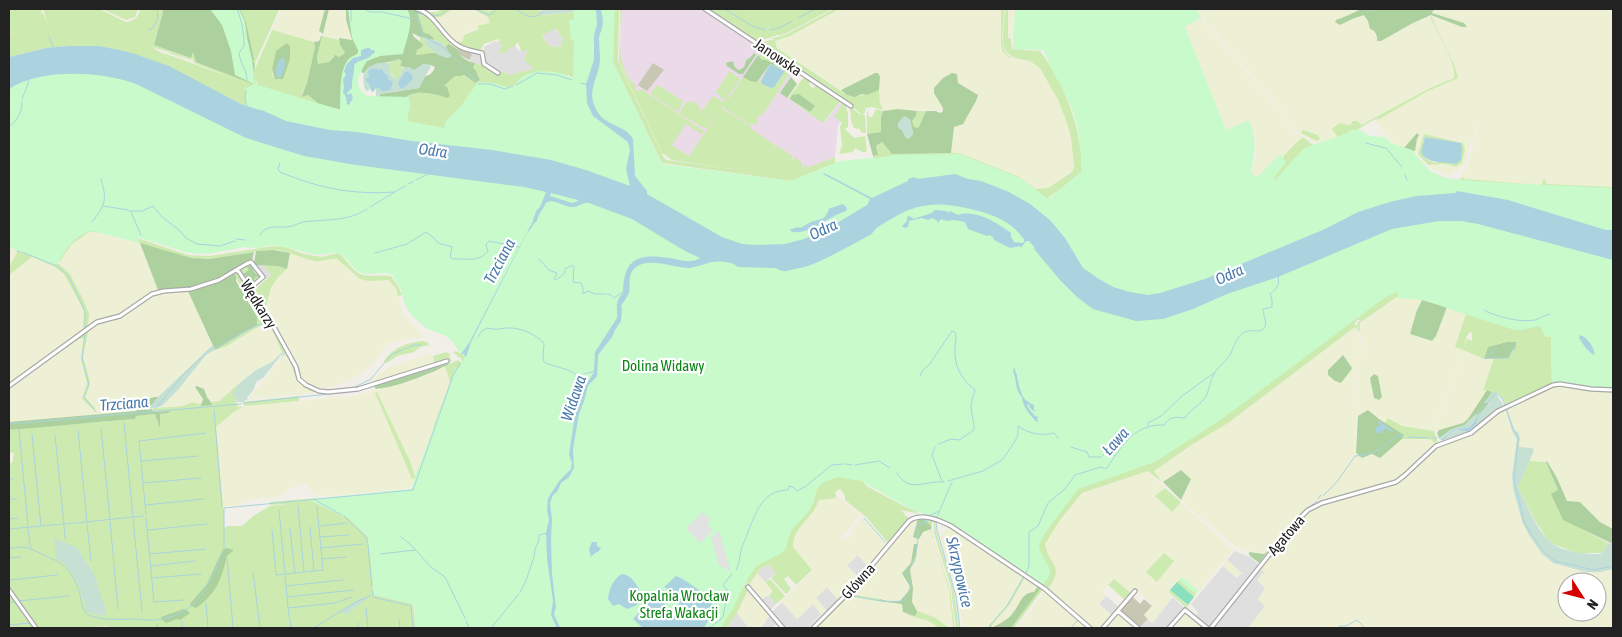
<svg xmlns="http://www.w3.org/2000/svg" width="1622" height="637" font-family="'Asap Condensed',sans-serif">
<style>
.residential{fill:#e0dfdf}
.industrial{fill:#ebdbe8}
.construction{fill:#c7c7b4}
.farmland{fill:#eef0d5;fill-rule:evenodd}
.grass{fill:#cdebb0;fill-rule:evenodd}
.forest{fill:#add19e;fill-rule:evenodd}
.wetland{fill:#c6e0d4}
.park{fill:#c8facc}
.pitch{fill:#88e0be}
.parking{fill:#e2e2e2}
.water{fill:#aad3df;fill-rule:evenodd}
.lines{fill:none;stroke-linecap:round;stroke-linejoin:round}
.stream{stroke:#aad3df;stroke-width:1}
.minor-casing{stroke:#a9a9a9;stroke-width:5.5}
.minor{stroke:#fff;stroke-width:3}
.labels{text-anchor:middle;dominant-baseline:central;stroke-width:4.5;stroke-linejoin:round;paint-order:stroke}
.street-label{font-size:15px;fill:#222;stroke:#fff}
.park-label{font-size:15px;fill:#0c8416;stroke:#fff}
.water-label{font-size:16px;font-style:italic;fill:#4a7aab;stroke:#fff}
</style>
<rect width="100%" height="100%" fill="#f2efe9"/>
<path class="residential" d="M553,29H555L563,39L561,47L549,46L542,35Z
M495,41L512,44L521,52L528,49L533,69L509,75L502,71L500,73L484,64L483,54L484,47Z
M465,49L481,54V65L471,62L469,60L472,55L464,51Z
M258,265H264L271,275L266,279L265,278L257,267Z
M249,289L258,302L252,307L244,292Z
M1235,551L1252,558L1265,572L1260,576L1258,581L1266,588L1264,592L1266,606L1248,628H1199L1203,623L1195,617L1198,613L1191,604L1223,566L1237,578L1241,573L1227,560Z
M858,555L867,565L857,576L847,565Z
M769,565L776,573L765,582L757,573L760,569Z
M827,587L838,600L827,611L816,598Z
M766,595L768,597L769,595L776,604L770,610L761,600Z
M1106,596L1120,608L1113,616L1099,604Z
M1173,597L1185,609L1168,628H1139L1148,619L1152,623Z
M782,602L797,619L813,604L821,614L808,628H786L772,612Z
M737,613L749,628H726Z
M770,615L777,624L772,628H761Z"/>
<path class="industrial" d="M621,9H701L794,72L781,93L821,122H825L837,105L840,102L843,104L834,116L841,122L838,126L835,157L789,175L664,153L620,60Z"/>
<path class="construction" d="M459,47L470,53L472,55L469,60L458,54L457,49Z
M653,63L664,70L647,91L638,85Z
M1132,596L1140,604L1144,599L1152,606L1144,615L1148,619L1139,628L1119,610Z"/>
<path class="farmland" d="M281,9H325L318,41L314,42L272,30Z
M329,9H346V20L351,41L340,38L339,40L321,36V34H323Z
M452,9H473L488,17L490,23L464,34L463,41L457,43L433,18L441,17Z
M839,9H1001L1002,49L1009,57L1032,62L1040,68L1044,73L1058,100L1067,123L1073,154V170L1048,188L1036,189L1019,177L962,154L951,153L954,127L965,87L958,83V78L948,75L936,85L934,93L943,108L941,111L934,110H883L880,103L878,85L880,77L851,85L841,90L777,48L774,41L790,36Z
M1008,9H1014L1011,39H1008Z
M1195,9H1361L1355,11L1343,22L1364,15L1377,38L1403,30L1413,23L1430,16L1453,64L1455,77L1430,88L1363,124L1352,122V123L1349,125L1339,123L1335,125L1339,139L1316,144L1294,129L1280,108Z
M1434,9H1612L1613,12V187L1546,184L1544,178L1542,184L1540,185L1495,183L1462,178L1461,174L1467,169L1473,147V138L1478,129L1480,120L1469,147L1468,158L1464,165L1449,176L1431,168L1428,165L1445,164L1451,166L1462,163L1465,149L1461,141L1424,134L1418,154L1415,151L1417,134L1403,149L1389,140L1376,121L1426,92L1458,78L1454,64L1436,28L1431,15L1462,27H1466L1464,23L1432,13Z
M1201,19L1279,109L1287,120L1293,131L1303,137L1289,149L1286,155L1258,179L1254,176L1252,172L1256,154L1255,137L1250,122L1247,121L1226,131L1184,28Z
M93,232L140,243L158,290L146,295L120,314L101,318L90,326L89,314L79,290L70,274L62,266L49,260L17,253L9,267V249L27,242L65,253L72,244L86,234Z
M290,253L314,261H324L333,258L337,259L356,277L365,280H389L396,289L404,316L425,337L387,343L380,356L368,369L352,379L333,387L316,389L307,385L301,380L287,347L266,308L269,291L275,280L287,269Z
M32,257L55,267L64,274L84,311V328L82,331L9,385V275Z
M188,291L213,345L158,397H154L142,404L136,411L9,422V390L82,337L97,324L102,321L118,318L152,296L164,292Z
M1398,296L1422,300L1417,310L1410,334L1432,341L1436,336L1447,307L1466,314L1455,347L1463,350L1434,431L1402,426L1389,418L1385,423L1368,411L1358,416L1359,370L1361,341L1359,325Z
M264,323H269L282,349V352L272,362L256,370L244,379L216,402H210L204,389L200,386L195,388L202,397V402L201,404L192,402L183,407L166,408L162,406L178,390L206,355L219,348L225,346Z
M1355,327L1359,337L1360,343L1355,454L1356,453L1362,458L1373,454L1380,458L1404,438L1430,439L1436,444L1427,450L1403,475L1394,481L1318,502L1316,500L1284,529L1264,554L1237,548L1181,500L1186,491L1190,478L1181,470L1163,482L1153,471L1193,444L1228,423ZM1342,355L1350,364L1351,370H1328Z
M1463,350L1484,359L1494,358L1483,389L1487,390L1486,394L1468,419L1463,423L1435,431Z
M285,354L292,366L300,384L313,392V393L296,395L289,394L274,398L260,397L247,400Z
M429,354L433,356L435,364L371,384L372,380L389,367Z
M445,366L450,382L434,424L433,432L411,486L404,489L328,496L314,495L306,483L292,487L285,494L278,497L248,500L236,506L223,507L216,427L235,411L243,407L266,404L354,396L414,379L432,373Z
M1562,385L1592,391L1613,392V529L1600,522L1567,501L1557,478L1547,461H1529L1534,450L1532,448L1518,447V432L1514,430L1507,408L1551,388Z
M1506,409L1512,431L1517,439L1512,475L1513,489L1523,524L1529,535L1542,554L1553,563L1586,572H1601L1613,569V628H1248L1265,606L1258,599L1265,588L1258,581V579L1265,572L1259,569L1293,527L1305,515L1314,507L1322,504L1397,484L1406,477L1433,449L1469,436ZM1567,582H1597V612H1567Z
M1148,471L1165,488L1155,496L1164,505L1172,512L1181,502L1233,550L1199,591L1182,577L1169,592L1173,596L1153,623L1144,615L1153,605L1136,590L1132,594L1114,579L1102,592L1106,596L1099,604L1113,616L1102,628H1092L1048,588L1056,576V570L1046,551L1045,544L1046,541L1060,520L1082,493Z
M840,498L859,514V516L842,537L845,540L854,531L853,528L862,518L865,519L887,545L868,567L858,555L847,565L858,578L838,600L827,587L816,598L827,611L823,615L813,604L797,619L781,601L813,571L793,547V544L798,529L811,515L819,500Z
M915,519L918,520L913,537L921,535L925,531L931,529L949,590L954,628H817L849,596Z
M948,527L1023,577L1007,605L988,628H963L958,595L940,536Z
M1227,560L1242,573L1237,578L1223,566Z
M757,573L772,590L762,600L749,585Z
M1025,577L1039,586L1034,592H1030L1025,595L1010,617L992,628V625L1010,604Z
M748,589L770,615L761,628H749L737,613Z
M1044,592H1046L1084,625L1081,628H1018Z
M1118,612L1137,628H1112L1107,624Z
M1184,613H1187L1199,623L1196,628H1185L1176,622Z"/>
<path class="grass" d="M9,9H42L41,13H43L48,25L43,9H99L126,22C134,21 139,17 140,9H162L163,12L154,45L191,58L192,51L198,63L252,83L255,80L257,83L255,85L258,84L260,88L255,78L254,71L272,30L314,42L315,47L307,83L302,93L303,97L308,95L319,104L351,112L377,103L380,94L404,99C414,88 435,94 447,98L444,86L455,76L463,75L475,83L480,80L475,69L473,68L475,63L481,65L482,63L500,73L502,71L509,75L533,69L532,67L524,60L528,49L523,52L521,51L518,42L514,47H511C507,51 505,55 499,53L502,45L498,39L484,44L480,51L464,47L457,43L463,41L464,35L479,29L477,26L490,23L488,17L473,9L490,11L493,9H538L543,15L573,12V9H575L574,18L630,151L247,107L182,74L120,50L99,46H68L46,48L9,57V33H12L9,31L57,29L9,31ZM553,29H556L563,39L561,47L549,46L542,36ZM289,46L290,59L273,77L272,69L276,52ZM152,47L172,53H169L191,62L172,53L191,60L192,58L194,63L246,83L161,52L169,58ZM569,75L573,78L461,107L515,86Z
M102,9H138L135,17L126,20Z
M240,9L279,10L255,63L253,62L254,59L246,22Z
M443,9H452L441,17L433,18L428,12H436Z
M614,9H619L618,61L663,156L666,160L733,169L672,160L662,153L619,62L620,9H621C621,34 614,67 636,86L635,89L638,91L641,89L704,131L699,137L701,134L686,124L672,145L689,156L721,109H723L751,127V130H753L775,145L770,155L776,145L793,156L790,163L795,157L802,163V168L804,165L809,167L835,157V163L791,181L662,163L613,62Z
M707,9H832L785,34L778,36L795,24L781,34L757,42Z
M834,9H839L790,36L775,41L777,48L847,95C858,98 868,94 879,90L880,103L883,110L872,107L866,108L864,114H861L836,93L761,44L762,42L776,39H770L785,35Z
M1001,9H1003L1004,13C1004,29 995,57 1018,58C993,52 1007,28 1004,9H1005L1006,15V9H1008V38L1011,39L1012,49L1040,51C1066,87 1082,128 1082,173L1077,178L1050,196L1048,199L1434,173L1445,178L1459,180L1462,177L1465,179L1540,185L1542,184L1544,178L1547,184L1613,187V192L1229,241L873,158V156L878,155L876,146L882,142L892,154L956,153L962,154L1019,177L1036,189L1048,188L1072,172L1074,167L1071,138L1067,123L1058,100L1040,68L1030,61L1009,57L1003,52L1001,44Z
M418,14L430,17L459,47L457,49L450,44L445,47L437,41L433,40L434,38L429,34L424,33Z
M1431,15L1436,28L1454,64L1458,78L1426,92L1376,121L1378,118C1364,124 1353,134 1339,139L1332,129L1339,123L1349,125L1352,123V121H1357L1362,125L1363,124L1430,88L1454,78C1458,64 1435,32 1430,16L1431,18Z
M322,36L339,40L340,45L345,53L339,57L333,56L329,62L318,65L317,57Z
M420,37L425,39V44L432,48L435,53L424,55H416L417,50L423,44L420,41Z
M763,49L792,68V69L765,112L757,118L758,121L756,126L751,123V126L724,108V105L706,129L680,114V112L686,102L690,103L693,101L698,105L702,111L713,96L723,102L725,98L722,99L719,95L720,93L717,94L716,92L729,72L730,71L740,79L732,91L727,95H729L727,101L743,77L750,81L759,82L770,64L766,60L762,61L758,55ZM772,64L782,71L771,88L762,84C761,77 766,68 772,64Z
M399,59L402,61L400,66L403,68L400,76L397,79C391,76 389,70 389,63Z
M805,76L810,80L809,84L811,87L813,88L817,85L841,101L837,105L824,122H821L788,98Z
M658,85L683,101L679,110L676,111L652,95L651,92Z
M843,103L848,105L846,108L848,113V127L845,129L854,138L865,136L867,149L866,152H862L855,148L853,152L839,154L842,146L840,126L842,123L834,116Z
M850,106L859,114L865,115L866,133H862L859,128L857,129L854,128L851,121Z
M867,109L869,117H872L876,109L883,111L881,117V132L867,134Z
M917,111H927C922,116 922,123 918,128L914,127L912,121L916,116Z
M1303,130L1318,135L1320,139L1317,141L1301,133Z
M1424,134L1463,143L1465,149L1462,163L1456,167L1445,164L1428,165L1418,154ZM1425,137L1460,143C1463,151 1460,157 1456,164L1441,161L1435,163L1426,159L1423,144Z
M1303,137L1317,148L1280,184L1268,179C1278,163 1288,149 1303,137Z
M99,230L140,239L188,255L209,256L273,246L285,247L304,254L321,257L338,253L341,255C346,260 352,269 358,273C367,278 382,274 391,276L399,288L402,295L398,296L396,289L389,280L368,281L360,279L337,259C330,258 323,262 315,261C300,259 287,249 271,250C243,251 216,262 188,258C155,252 123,233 89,232L72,244L60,261L14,246L9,249V243L25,237Z
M17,249L59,264L70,274L84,301L89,314L88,328L70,341L83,329L84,311L64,274L55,267L32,257L9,275V267L17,253Z
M251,263L256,266L255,265H258L256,267L257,271L254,269L248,273L258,274L259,273L263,277L250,287L238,269Z
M264,265L278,266L287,269L278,277L271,288L265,309L253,291L271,275Z
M236,271L249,289L244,292L233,273Z
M1399,291L1528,300L1545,336L1551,337L1552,383L1562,382L1573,385L1560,383L1508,406V404L1506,405C1502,393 1494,391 1483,390L1494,358H1509L1507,342L1488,347L1484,359L1463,350L1467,339L1472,341V333L1470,332L1467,336L1463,350L1455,347L1466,314L1422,300L1398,296L1360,323V333L1357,323L1361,320H1357L1354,325H1357L1359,333L1355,327L1228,423L1193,444L1154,471L1162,482L1148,471L1082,493L1060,520L1045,544C1049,567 1065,564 1049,588L1064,602L1063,604L1046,589L1047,586L1045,588L1042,586L1050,573L1040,553L1038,545L1043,524L1032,576H1029L1023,572L1027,569L1044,507L1358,317V319L1360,314L1387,296Z
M258,302L269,322L258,327L225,347L215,350L257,325V317L252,307Z
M277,328L289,350L298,378L314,389L313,392L303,387L297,380L292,366L287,356L282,352L272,329Z
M89,329L83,357L90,382L85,397L95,408V411L82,399L87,383L81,359L84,338L79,339L63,350V348Z
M422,341L427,342L430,345L420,347L414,352L397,356L390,361L385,363L384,361C393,347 407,343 422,341Z
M466,350L464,356L467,357L419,482L414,480L415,478L412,479L375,393L377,392L410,461L415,477L433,432L434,424L450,382L445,366L458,360L462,363V360L460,357L458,358L457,355L453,353L455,351L463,354Z
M446,352L450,354L452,353L449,356L452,361L435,364L433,356Z
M236,386L237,388L236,402L238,407H243L235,411L216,427L223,507L224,510V528L228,526H242L253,516L270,506L286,504L270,505V502L317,498L346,513L345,515L368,537L374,586H372L376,595L413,604L416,628H108V626L82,628H36L9,590V463H12L14,453L9,452V430C49,426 93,422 134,419L136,416L155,414L160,426V414L168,413L169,411L153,412L152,409C166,405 179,410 192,402L199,404L202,402L201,405L213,404L212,402L219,401Z
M299,396V401L245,406L243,404V402Z
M1388,418L1402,426L1434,431L1438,443L1436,444L1430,439H1402L1403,435L1385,423Z
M1529,461L1546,462L1558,490L1563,519L1608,543L1602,553H1577L1553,544L1548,540L1535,521L1518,487Z
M839,476L862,481L868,487L906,507L922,513L913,511L920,514L901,510L909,519L888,543L866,517L845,500V496L840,489L835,492L837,498L819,500C813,519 793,526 793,547L812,570L796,585L788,576L784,579L791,589L786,594L772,579V577L776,573L769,565L760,569L749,585L766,605L765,606L747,585L749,581L746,584L744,582L756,566L763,562L790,534L791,530C795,527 810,508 813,503C815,498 815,492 818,487C822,481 832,479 839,476Z
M1165,488L1181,502L1172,512L1155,496Z
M919,517L935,520L936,531L954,591L959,628H956L951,588L934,533V522H932V534L950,590L955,628H954L953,625L949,590L934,540L932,536L931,526L919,519L912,522L850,593L853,595L880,599L878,601L849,596L817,628H815L849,592L910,522Z
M948,526L1025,577L1010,604L992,625V628H988L1007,605L1023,577L948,527Z
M1164,553L1174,561L1157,582L1146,572Z
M770,579L785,596L776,604L769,595L773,591L765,582Z
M1114,579L1132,594L1127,600L1124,599L1108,585Z
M1179,580L1196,594L1186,608L1169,592L1170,590L1187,605L1194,597L1177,582Z
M745,584L772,618L748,590L736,615L726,628H721Z
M1041,587L1043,589L1014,628H1011Z
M9,593L34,628H9Z
M917,611L934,617L949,628H939C926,617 920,620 905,614L914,616L916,615Z"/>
<path class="forest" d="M162,9H240L246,22L254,59L253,62L255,63L254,73L255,80L253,84L198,63L196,62L193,52L191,58L154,45L163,12Z
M325,9H329L323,34L319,31Z
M346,9H414L423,12L430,17L427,18L424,15L418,14L424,33L429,34L434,38L433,40L420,37L412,33L414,37L423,44L422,47L417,50L416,55C423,55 428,53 434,53C439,53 443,58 450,57L451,55L445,47L449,44L457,49C458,56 468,62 475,63L473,68L475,69L480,80L475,83L464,75L460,76H455L444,86L447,87L450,96L447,98C435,94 414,88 404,99L380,101V94L419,88L425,76C430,76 434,71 435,67L431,65L414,70L400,66L402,61L399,59C384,65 376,60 364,73H362L361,69V49L351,112L319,104L308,95L303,97L302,95L307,83L315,47L314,42L319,41L321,36H322L317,57L318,64L329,62L335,55L339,57L345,53L340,45L339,38L352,40L346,20Z
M1361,9H1434L1432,13L1464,23L1467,27H1462L1431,15L1413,23L1381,41H1377C1378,36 1375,30 1370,29L1368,21L1364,15L1352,19L1340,25L1335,22L1336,20C1345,17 1353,13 1361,9Z
M287,43L290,46V59L283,79H275L272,69L276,51Z
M754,53L756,55L743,74H739L727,66L726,63L733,61L734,66L738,70C744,69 745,66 746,60L750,58Z
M758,55L762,60H766L775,64V65L770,64L757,82L750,81L743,77Z
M875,73H878L880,77L879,90L867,95L862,94L855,97L847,95L841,90Z
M952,73L957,74L958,83L978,95L976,101L963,124L954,127L951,153L892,154L882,142L876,146L878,155L873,156L867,134L881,132V117L883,111L898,109L917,111L916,116L912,121L914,127L918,128C922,123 922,116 927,111H935L941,113L943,111V108L934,93V88L943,78ZM910,119L913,134L908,139L901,129Z
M791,77L797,84L787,98L780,93Z
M799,94L815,106L810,112L790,99L792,95Z
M1417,133L1419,135L1417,139L1415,151L1403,149Z
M140,243L191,258L209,259L254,252L252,261L232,272L236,276V281L257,317V325L215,350L187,289L158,290Z
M273,250L290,253L287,269L278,266L255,265L254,263L256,251Z
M248,264L250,265L256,274L259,273L262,277L259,279L258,276L255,278L253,283L251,281L247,283L246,280L250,277L244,279L242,275L249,270L247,267Z
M1422,300L1447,307L1436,336L1432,341L1410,334L1417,310Z
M1507,342H1516V346L1514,350H1512L1509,358L1484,359L1488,347Z
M1343,355L1352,368L1351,370L1341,383L1335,381L1328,375V370Z
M447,362L448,365C442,367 436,371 430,373C413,380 394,387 376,389L373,385Z
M1374,374L1378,376L1382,397L1379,400L1374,398L1370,378Z
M197,386L204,389L207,397L213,405L201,406L203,399L195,387Z
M1487,390L1492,392L1485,403L1490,402L1482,412L1474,416L1465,425L1450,430L1442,437L1439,438L1437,433L1439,430L1463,423L1468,419Z
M154,397H158L157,400L146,410L152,409L153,412L170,411L168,413L160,414V428L155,414L136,416L135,419C93,422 49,427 9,430V422L136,411L148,399Z
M1368,410L1379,419L1404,435L1402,439L1380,458L1372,454L1362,458L1356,453L1358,416Z
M1547,461L1557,478L1567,501L1580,502L1600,522L1613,529V544L1563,520L1551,494L1558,490L1546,462Z
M1181,470L1191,479L1181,500L1163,482Z
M918,518L926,521L931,526V529L923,532L919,539L913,537Z
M914,544H918L916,555L910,570L913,588L912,602L917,611L916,615L914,616L903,612L902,604L878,601L880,599L886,601H900C915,584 910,589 902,573L911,563Z
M226,548L234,550L227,556C221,580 217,593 196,608L191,606L190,604L207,584L222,551Z
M1268,551L1259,563L1249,555V552L1264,554Z
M1038,586L1041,588L1011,628H992C998,624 1008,620 1012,614C1019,607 1021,592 1034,592Z
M184,609L188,611L190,613L180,620L177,619L166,623L162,620L161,617Z"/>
<path class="wetland" d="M545,9H573V12L540,15L538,12Z
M422,37L441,42L451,55L450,57L447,58L438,55L425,44V39Z
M378,63H389L391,75L396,79L400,76L403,68L409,67L414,70L423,64H428L431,66L419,88L380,94L377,103L347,92L359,64L355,95L376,97V88L380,89L381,91H387L391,89L393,81L389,80C386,72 379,70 372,68L368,78L370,88L368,91L365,90C361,75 363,68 378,63Z
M904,116L910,119L913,134L909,139L905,137L902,130L898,128V123Z
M213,345L215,350L206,355L178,390L162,406L144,410L150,407L158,397Z
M282,352L285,354L280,361L283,355L282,354L263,378L256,382L254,389L247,398L248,399L243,402H236L237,400L232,394L237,388L236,386L256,370L272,362Z
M1491,391L1495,392L1504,406L1468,433H1464L1440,441C1450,435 1456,427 1469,431L1476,424L1475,419L1470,427L1454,430L1442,438L1440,439L1439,438L1450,430L1465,425L1474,416L1482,412L1490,403H1484L1492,393Z
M1507,408L1514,430L1518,432L1520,438L1519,447L1532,448L1534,450L1518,487C1527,505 1535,527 1549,541C1561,552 1585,554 1600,554L1602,553L1608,543L1613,544V569L1601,572H1586L1553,563L1542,554L1529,535L1523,524L1513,489L1512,475L1517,439L1512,431L1506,409Z
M54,538L77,548L94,574L105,607V616L87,612C82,592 75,568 56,558Z
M370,596L347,614L340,612L359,599Z"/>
<path class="park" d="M210,9H239L245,22L247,38L252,59L255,84L340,110C341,96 338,67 351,57C353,56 356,55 358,53V50L352,38L351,31L348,9H407C415,21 406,40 403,54L380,56L367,61C359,74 352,86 367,96L409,97L410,106L407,121L444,128L446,121L461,106L477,83L488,82L507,87L515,85C526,66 557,70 573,78L574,40L571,41L569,20L574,19L573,9H615L613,62L662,164L791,181L840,161L883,157L893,155L960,154L1022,179L1048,199L1082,171C1081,149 1079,126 1071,106C1063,87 1050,70 1044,50L1013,49V34L1015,9H1196L1201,16L1200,17L1201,18L1185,27L1226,130L1247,121L1250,123C1257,138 1255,156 1251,171L1256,178L1280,154L1286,162L1273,179L1275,180L1304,148L1340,136L1352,130H1358V129L1370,136L1385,137L1391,143L1412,150L1430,171L1444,178L1473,181L1525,184L1613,188V388L1594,387L1562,382L1552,384L1551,337L1545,336L1540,326L1521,330L1511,329L1423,300L1398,298V291L1387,296L1222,419L1155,462L1078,489L1045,533L1040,542L1039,547L1042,555L1050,569L1049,576L1043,585L949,524L909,508L861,481L838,477L824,482L818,487L810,510L790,532L786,548L782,553L756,566L745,583L733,609L727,617L721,628H416L414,604L374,595L368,537L345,515L344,517L340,515L311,501V499L411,489L452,377L456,367L459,368L465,357L457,349L452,341L446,336L426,328L411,315L405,305L401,290L393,276L388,273L364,274L356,270L342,254L333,253L316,255L286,247L271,245L257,248L245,247L208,254L189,253L137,237L140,243L92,231C75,233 64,253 56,266L9,247V77L120,65L246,125L245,87L247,88L254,84L235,75L231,51L222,25Z
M1182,577L1199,591L1196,594L1179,580Z"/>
<path class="pitch" d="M1177,582L1194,597L1188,605L1170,590Z"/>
<path class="parking" d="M703,512L711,520L707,524L713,531L700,543L686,528Z
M719,531L731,572L719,565L711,537Z"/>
<path class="water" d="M596,9H601C602,15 604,22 602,28C601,32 599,35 599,39C599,46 600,52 600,59C599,80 585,90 597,111C605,126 626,125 633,139L635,176L647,191V194L722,237L742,244L757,245L785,244L804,239L827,229L867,205L870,199L823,174L824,173L872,198L908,181V179L914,177L918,179L955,174L968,179L981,181L1009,192L1030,204L1050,220L1065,238L1083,268L1099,279L1113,287L1130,292L1148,295L1160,293L1205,279L1325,229L1358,212L1390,202L1416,196L1456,193L1457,191L1508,200L1606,230H1613V260L1478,224L1461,221H1439L1392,229L1278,277L1227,294L1193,309L1163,319L1136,321L1093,309L1077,297L1060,280L1034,249L1035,248L1029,241H1026L1021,248L1020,246L1010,248L994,240L993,237L989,235L987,236L968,229L965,222L954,220L947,221L941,219L938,223H937L938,221L931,218L929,220L921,218L909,221L908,227L904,228L902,226L907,221V217L909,216L914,219C922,215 929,216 935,210L946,211L949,213L950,211L958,215C975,209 996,222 1011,233V237L1014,242L1022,243L1024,242V239C1021,236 1018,232 1014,228C998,215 981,211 961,207C926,200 907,208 878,227C875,229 873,233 870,235C849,246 828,259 805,267C802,268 798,268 794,269C787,271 783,273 776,268L738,267C731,261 715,260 705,264C701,265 696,267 690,268C675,268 647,256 635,268C627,275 631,284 629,293C627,298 623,302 621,306L622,309L621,321L615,330L612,337L598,355L597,376L588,386L584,401L579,414L573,449L574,468L569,477L561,483L557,492L553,495L550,503L552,520L551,539L552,574L556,607L554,614L560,628H557L551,615L553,601L547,559L546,533L549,520L547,509L548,498L560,480L571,469L572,463L569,455L575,414L584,388L594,372L595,352L617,318C618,311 615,305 619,298C620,296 622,294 623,292C624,259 637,253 670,258C681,260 690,264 700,258L685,251L632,219L589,203C582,202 580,207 573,207C565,208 553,197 546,203C545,204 543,209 542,210C539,214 538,216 537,221C532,224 532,229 527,233L471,342L466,357L464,355L465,352L463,354H461L469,343L533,221L536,211L540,207L546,192L524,187L356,165L304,156L246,138L136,84C102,71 40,68 9,89V57L46,48L68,46H99L120,50L135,54L169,66L243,105L264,111L286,121L330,130L357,132L412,141L492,150L551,160L586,170L630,186L626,169L630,150L628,142L593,116L587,103L586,84L594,60V35L597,25ZM551,193L578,200V201L572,203L550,196Z
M367,48H370L371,50H374L375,52L368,58L357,62L354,65C355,73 351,80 352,88L347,93L348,95L351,93L353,98H351L353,100L350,102V105L347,104L346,97L343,92L344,87L343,79L346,75L344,71L347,64L353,58L361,56V50Z
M282,58L284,59C286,65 284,74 279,78L277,77C275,72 277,61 282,58Z
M771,64L785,71L774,87L771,88L762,84L761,81L769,66Z
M372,68L380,70L383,69V72L387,75L389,80L393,81L391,89L387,91H381L380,89L376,88L373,92L371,91L369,84L365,80L369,76L368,71Z
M408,71L412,75L413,79L406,86L401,89L398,83L404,73Z
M1425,137L1461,143L1462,148L1461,160L1456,164C1443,161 1428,165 1421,152Z
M843,204L847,208L846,211C831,215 805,238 790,231L791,229L798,227L800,228L811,222L824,218L829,210L828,209Z
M1580,335C1587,337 1594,347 1595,355C1588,353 1583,344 1579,338Z
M1014,368L1015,369L1016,374H1017C1017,379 1018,381 1019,386C1023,397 1023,400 1034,405V410H1037L1034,411L1030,408L1029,404L1027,405L1029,409L1035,416L1039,417L1037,418L1038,421L1037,422C1030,416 1022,405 1022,397C1015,391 1017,380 1013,371Z
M1477,417L1476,424L1468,432C1457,427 1452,432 1443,440H1440L1454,430L1470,427Z
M1379,421L1394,431L1391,432L1385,428L1382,433H1377L1375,429L1377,426H1381L1378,423Z
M592,542H597V546L601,548C599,553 594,552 591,557L589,549Z
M622,574C632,575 638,586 641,594L637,605L627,609L619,604L613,606L608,599C609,589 613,579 622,574Z
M676,576C687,580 710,597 715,608L704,628H643L633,619L661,588L667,595L661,617L667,619L674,617L679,603V596L664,587Z"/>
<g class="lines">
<path class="stream" d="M237,9C242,22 244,32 244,46L239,53C240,63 247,70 247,80
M364,9L370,12H382L413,19
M475,9L489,15L492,14L496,9
M516,9C525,16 533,21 543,12
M725,9L752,26L765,30
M1368,12L1375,9
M425,14L420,13L417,14L423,36L441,46L460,63L477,82
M431,16C439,16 443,14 448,9
M798,18L815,9
M351,21V9
M148,30L153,28L158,17L157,9
M770,30L779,28L792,21
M49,36L53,47
M581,83L587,85
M478,84H490L505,89L513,86
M516,85L537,73L557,75L572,80
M246,90L245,99L247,107
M22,99L29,81
M9,127C17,120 22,114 22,102
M1366,143L1385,148
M1386,148L1402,167
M280,163L278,169L280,172C319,188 351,195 394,192
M1405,175L1407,180
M416,180L428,174
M408,184L413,182
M103,206L128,210
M370,207L405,186
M129,211H142L153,206L162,217L178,229L186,238L197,244L220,246L235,241
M131,212L141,235
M92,222C106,204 107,200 101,179
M260,235C266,223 281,229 292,226C296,225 299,223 303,222C325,219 348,222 367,209
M236,239L245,240
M17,251L20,252
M22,252L57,266L69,277L85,311V328
M375,253L407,244L426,232L434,238L438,243L452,247L450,257L453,259C466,258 479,263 488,251L486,245L489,241L519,247
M539,259L549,270L557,273L554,279L556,280L565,273V269L570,266H574L573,282L581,283L583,288V294L588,291L595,294H605
M607,294L611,295L614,298L624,291
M1484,310C1496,317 1522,323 1535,320C1540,318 1545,315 1550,314
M274,331L295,368L296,374
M85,333L82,358L89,385L84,397L96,412
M478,337L481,332L487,328C497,330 498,329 507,328C520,327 535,334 544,343L543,358L544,362C555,368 572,368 578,377L582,375
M214,348C233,340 249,326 269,322
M1488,355L1494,351L1496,348
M1486,358H1508L1516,343
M584,374L595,371
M920,376L923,370L929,365L952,331L955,332C957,338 955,342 955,348C954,366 961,379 975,390C974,395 971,401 971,406C971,414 975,423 974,430L959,440L951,439L939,444
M300,382L306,387L311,389
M373,386L449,363
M353,388L371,379L390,356L395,353L414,345H422
M363,389L372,386
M326,390H337
M243,403L357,391
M155,409L183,375L211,348
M1506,409L1513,428L1518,438L1514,480L1524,521L1531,534L1542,550L1555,561L1594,570L1613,566
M214,410L222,506
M1477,419L1480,411L1496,393L1502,398L1505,405
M124,423L133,517
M9,424L241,404
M1148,426V423L1161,416L1182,396L1214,373
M101,428L110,519
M19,430L28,526
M78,430L87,522
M32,434L41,526
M55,435L64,524
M1408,437L1430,438
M1433,438H1437
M9,439H11
M935,447L932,455L942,481
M1071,447L1087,452L1089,457H1101L1106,452L1115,456
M142,461L198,456
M846,464L852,465
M855,465L879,461L890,468
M897,473C909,494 925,480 944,482
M9,479H13
M948,481L983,471L1002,460L1014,443L1018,435V426C1029,434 1041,436 1054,433L1058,438
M143,483L201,478
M807,485L832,465L844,464
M1323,496L1336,483L1355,456C1374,455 1384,448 1397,435L1403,436
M9,499H17
M1318,499L1321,495
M315,500L342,515
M145,505L204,499
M298,506L304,572
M1308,508L1317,501
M279,510L285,573
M146,515L139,441L206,433
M344,516L364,535L367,538V543
M929,516L939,511
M146,518L154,602L184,600
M864,518L885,542
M9,519L18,518
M133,519L142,611
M936,519L952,482
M909,520L916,515
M110,521L118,609
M936,522L937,530L956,596L960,628
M76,523L143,516
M87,524L91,561
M64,526L65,539
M321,526L347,523
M310,527L314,571
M9,529L74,523
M28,529L30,545L32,548
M290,529L295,573
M148,530L207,524
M272,530L276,575L323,570L317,507
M320,537L349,535
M401,537L410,544L431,567L445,577L465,618
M368,545L372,587
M321,548L363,544
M9,549C26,544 33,550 48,557C55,560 62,563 67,569C72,574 76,582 78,589C82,596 80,608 87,614C95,620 122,620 132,619C140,619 147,621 155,620C199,615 207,587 223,552L224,548V508L413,490L453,376L460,363
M150,554L206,549
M380,554L415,550
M9,558L21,557
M227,558L233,628
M322,559L346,557
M1260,563L1285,531L1303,512
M151,566L195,561
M736,570C740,563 739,558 741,551C742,545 746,539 748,532C756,512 763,490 788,490L789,486L793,487L797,491L806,486
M253,572L260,628
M285,576L289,617
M152,578L201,574
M9,580L57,575
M286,586L343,580
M372,590L373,597L411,606L413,628
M520,592C527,581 530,568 534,557C535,551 535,546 539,541V535L547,533
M287,597L354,590
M18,601L69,596
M9,602H15
M206,603L208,628
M289,608L335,603L352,597
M366,608L368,628
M290,619L291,628
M399,620L400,628
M182,621V628
M466,621L469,628
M358,623V628
M157,624L158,628
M9,625L30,623
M313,628C332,618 350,603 370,596
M491,628L519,594
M709,628L720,620L723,616L728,591L723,585L732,574
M816,628L848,595C866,598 884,603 902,601L904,600C917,584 910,586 905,571C907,569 910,568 912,565C918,558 915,547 918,540L916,536L919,532L916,527L919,524L926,523L927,520
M989,628L990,625L1007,606L1027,571L1029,565V532L1038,526L1048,503L1065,489L1075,475L1101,467L1106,469C1118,453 1127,433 1148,427C1153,425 1159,425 1164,425C1171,416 1175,417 1185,418C1191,408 1201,405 1206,396C1210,389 1210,380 1214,374C1218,366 1228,360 1231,353C1234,346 1237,337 1243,333C1249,328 1261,334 1264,328C1268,324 1263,315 1263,309L1272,307V300L1270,294C1277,289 1280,285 1278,276
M1071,628L1077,621
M1337,628L1340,626H1346L1357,620L1365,628"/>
<g class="minor-casing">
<path id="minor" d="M417,9C436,14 442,37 459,46C465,50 475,51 482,53L484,64L498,73
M705,9L851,106
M236,270L239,272L269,318L296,367L299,379L306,385L319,391L328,392L358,389L447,361
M9,386L97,322L120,316L152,294L164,291L191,289L219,280L246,264L251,262L263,277L250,288
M748,587L783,628
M9,590L36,628
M1185,610L1207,628
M1118,611L1138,628
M813,628L852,589L909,521C921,512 939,520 951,526L1045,589L1090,628
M1103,628L1135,591
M1169,628L1185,610
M1211,628L1292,526L1308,510L1322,503L1396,482L1405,475L1436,446L1471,433L1498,411L1553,385L1560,384L1591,389L1613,390"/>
</g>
<use href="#minor" class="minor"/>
</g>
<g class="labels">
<g class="street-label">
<text transform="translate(778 57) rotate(34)">Janowska</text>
<text transform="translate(259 304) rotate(58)">Wędkarzy</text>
<text transform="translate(1286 535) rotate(-49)">Agatowa</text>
<text transform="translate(858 581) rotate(-48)">Główna</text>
</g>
<g class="park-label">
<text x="663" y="365">Dolina Widawy</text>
<text x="679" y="595">Kopalnia Wrocław<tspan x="679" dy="17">Strefa Wakacji</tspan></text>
</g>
<g class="water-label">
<text transform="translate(433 150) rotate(8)">Odra</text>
<text transform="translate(823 229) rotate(-25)">Odra</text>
<text transform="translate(499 261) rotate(-62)">Trzciana</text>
<text transform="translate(1229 274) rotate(-24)">Odra</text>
<text transform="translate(573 398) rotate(-71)">Widawa</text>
<text transform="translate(124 403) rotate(-5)">Trzciana</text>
<text transform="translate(1115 441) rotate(-48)">Ława</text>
<text transform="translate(960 572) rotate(77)">Skrzypowice</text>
</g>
</g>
<rect width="1622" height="637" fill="none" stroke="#222222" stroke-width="20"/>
<g transform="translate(1582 597) rotate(126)"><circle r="24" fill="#ffffff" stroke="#a7a7a7"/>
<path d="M0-4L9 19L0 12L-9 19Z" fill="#d40000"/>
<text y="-8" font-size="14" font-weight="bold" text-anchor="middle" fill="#222222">N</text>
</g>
</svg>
